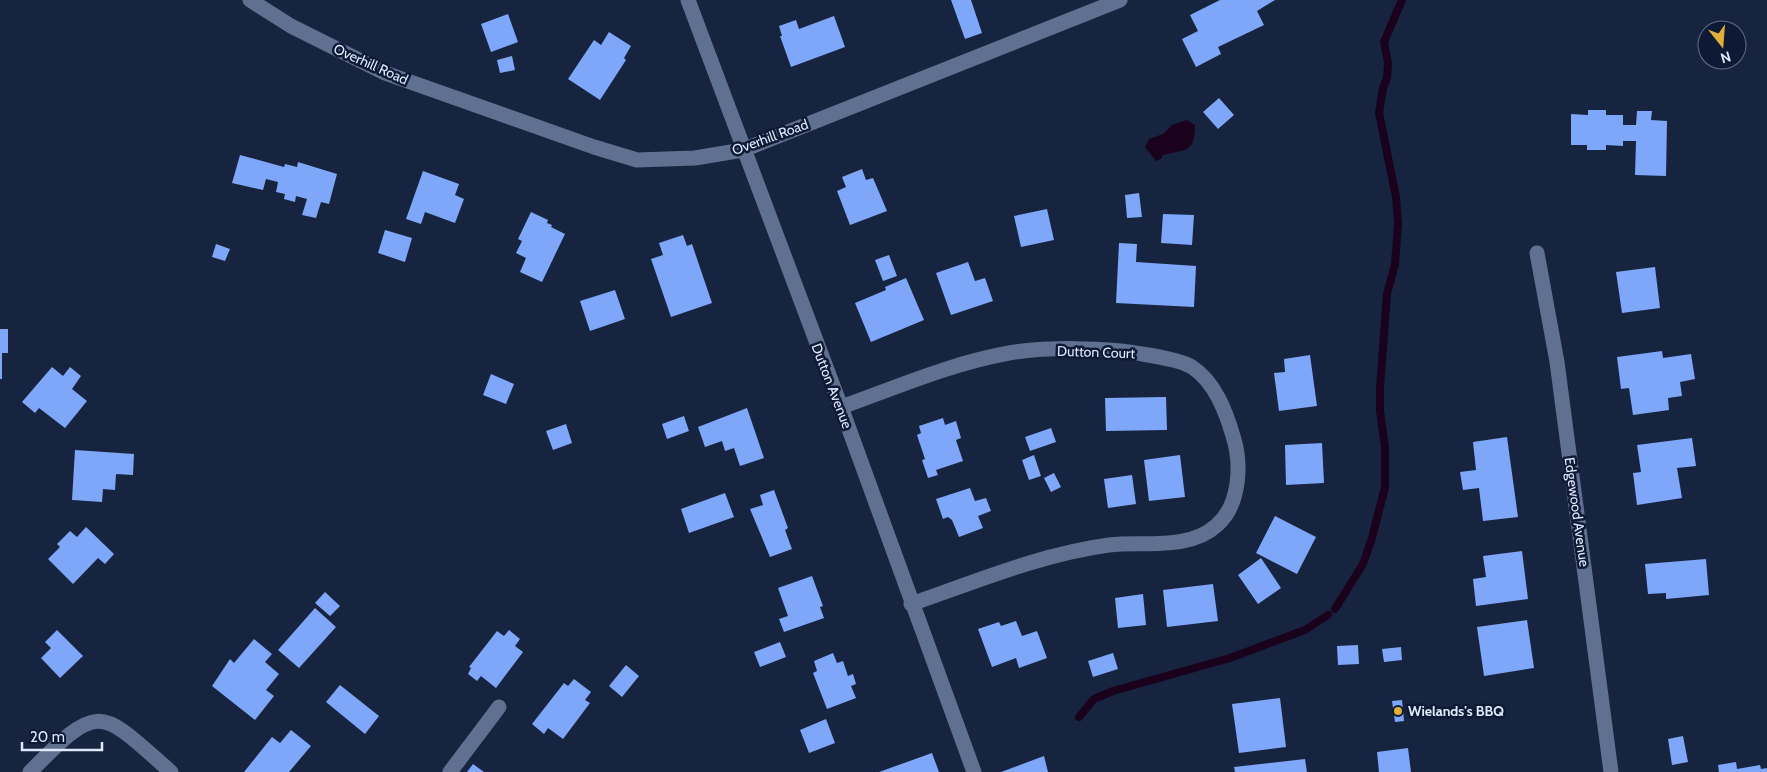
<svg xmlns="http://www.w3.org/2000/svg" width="1767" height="772" font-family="Cabin,sans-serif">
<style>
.water{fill:#1a021d}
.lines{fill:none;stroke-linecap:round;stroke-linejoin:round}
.stream{stroke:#1a021d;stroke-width:8}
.building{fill:#7fa7f9}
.lane{stroke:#607091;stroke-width:15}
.street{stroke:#607091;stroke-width:15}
.poi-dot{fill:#e2ae34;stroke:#0e1a35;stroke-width:2}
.labels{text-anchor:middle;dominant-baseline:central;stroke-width:5;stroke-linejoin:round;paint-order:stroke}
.street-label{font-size:14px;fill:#dfe9fc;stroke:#0e1a35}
.poi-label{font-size:14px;font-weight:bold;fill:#dfe9fc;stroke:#0e1a35;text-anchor:start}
</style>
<rect width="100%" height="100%" fill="#172440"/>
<path class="water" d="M1187,120L1195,125C1195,154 1185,149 1163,155L1161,159L1156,161L1145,147L1149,139L1163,134L1172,125Z"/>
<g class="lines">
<path class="stream" d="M1335,609L1363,564L1372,538L1385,487V447L1380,411V388L1387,294L1395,264L1398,223L1396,197L1379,113L1383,88L1387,78L1388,63L1384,42L1402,0
M1079,717L1094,699L1113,691L1230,658L1305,630L1328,615"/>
</g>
<path class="building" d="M951,0H971L982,33L965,39Z
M1220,0H1275L1257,11L1264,25L1218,47L1221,54L1196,67L1182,39L1198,31L1190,15Z
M508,14L518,42L491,52L481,24Z
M834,16L845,47L791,67L780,36H782L779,26L796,20L799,29Z
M609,32L631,46L624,58L626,60L600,100L568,79L594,40L601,45Z
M512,56L515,70L500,73L497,60Z
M1219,98L1234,115L1218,129L1203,112Z
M1588,110H1606V115H1623V125H1636L1637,111H1652L1651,120L1667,121L1666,176L1635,175L1636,141H1623V146L1606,145V150H1587V145H1571V114L1588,115Z
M240,155L284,167L285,164L297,167L298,162L337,174L329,204L321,202L316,218L302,215L307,199L296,196L295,202L284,199L285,194L276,192L278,182L266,179L263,190L232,183Z
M862,169L866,180L873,178L887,211L850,225L837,191L846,187L842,177Z
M423,171L459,184L455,195L464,199L455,223L425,212L421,224L406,219Z
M1139,193L1142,217L1127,218L1125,195Z
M1047,209L1054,240L1021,247L1014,216Z
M531,212L548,220L547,223L552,225L551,227L565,234L542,282L520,272L526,258L516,253L522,241L518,239Z
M1163,214L1194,215L1192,245L1161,243Z
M385,230L412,238L405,262L378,253Z
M683,235L687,246L692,244L712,303L671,317L651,259L663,255L659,243Z
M1119,243L1137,244L1136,262L1196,266L1194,307L1116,303Z
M216,244L230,249L225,261L212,257Z
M889,255L897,276L883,281L875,260Z
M968,262L975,281L985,278L993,301L951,315L936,273Z
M1655,267L1660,308L1622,313L1616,272Z
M906,278L924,320L871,342L855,303L886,290L885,287Z
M615,290L625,319L590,331L580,301Z
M0,329H8V353H2V379H0Z
M1662,351L1663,358L1691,354L1695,379L1680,382L1682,396L1668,398L1669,410L1633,415L1629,388L1621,389L1617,357Z
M1310,355L1317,406L1279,411L1274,373L1285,372L1284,359Z
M52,367L63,376L70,367L81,376L72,389L87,401L65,428L39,408L35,413L22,402Z
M491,374L514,384L506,404L483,395Z
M1166,397L1167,430L1106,431L1105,398Z
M747,408L764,458L740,466L734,448L725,451L722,441L705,447L698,427Z
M684,416L689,431L667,439L662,424Z
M943,418L945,425L956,421L961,438L956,440L963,461L936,470L938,475L928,478L922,460L925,459L917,435L921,433L919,426Z
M566,424L572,443L553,450L546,431Z
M1051,428L1056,442L1030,451L1025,437Z
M1507,437L1518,517L1483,521L1479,488L1463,490L1460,472L1476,470L1473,442Z
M1692,438L1696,466L1677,468L1682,498L1637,505L1633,473L1641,472L1637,445Z
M1322,443L1324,483L1286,485L1285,445Z
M75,450L134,454L133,475L116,474L115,490L103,489L102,502L72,500Z
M1034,455L1041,476L1029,480L1022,460Z
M1180,455L1185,497L1149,501L1144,460Z
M1054,473L1061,487L1051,492L1044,478Z
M1132,475L1136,504L1108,508L1104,479Z
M970,488L975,501L986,498L991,511L978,516L983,528L959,537L952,520L948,517L943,519L936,499Z
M774,490L788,528L785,530L792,549L770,557L750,509L763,505L760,495Z
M725,493L734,517L689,533L681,509Z
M1275,516L1316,537L1297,574L1256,553Z
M86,527L114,554L105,564L98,558L73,584L48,559L60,547L57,544L70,531L77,537Z
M1522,551L1528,599L1476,606L1473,579L1486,577L1483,556Z
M1261,558L1281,588L1258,604L1238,575Z
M1706,559L1709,595L1666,599V593L1648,594L1645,564Z
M812,576L823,606L820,607L824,618L784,632L779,619L788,616L778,588Z
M1213,584L1218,621L1167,627L1163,590Z
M325,592L340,606L330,616L315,603Z
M1143,594L1146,625L1118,628L1115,598Z
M315,608L336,627L299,668L278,650Z
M1527,620L1534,668L1484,676L1477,627Z
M1016,621L1022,636L1037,631L1047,658L1019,668L1016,658L992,667L978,629L999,622L1001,626Z
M57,630L83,656L60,678L41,658L51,648L45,642Z
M509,630L520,639L515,646L523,652L496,688L481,676L477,681L468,674L471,668L469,667L497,631L504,636Z
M254,639L272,654L265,662L279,674L266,690L274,696L255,720L212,686L230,659L234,663Z
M780,642L786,657L760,667L754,652Z
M1358,645L1359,664L1338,665L1337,646Z
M1401,647L1402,660L1384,662L1382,649Z
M833,653L837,663L843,661L848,676L853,674L856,684L851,686L856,698L827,709L813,673L817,671L814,661Z
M1113,653L1118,669L1093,677L1088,661Z
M626,665L639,676L622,697L609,686Z
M574,679L591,692L585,700L590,703L563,739L548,728L544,734L532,724L564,683L568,686Z
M340,685L379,716L365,734L326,702Z
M1280,698L1286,747L1239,753L1232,704Z
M1402,700L1404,721L1395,722L1392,701Z
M826,719L835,743L809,753L800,730Z
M291,730L311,746L289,772H244L272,737L280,743Z
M1683,736L1688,762L1672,765L1668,739Z
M1408,748L1411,772H1379L1377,752Z
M932,753L939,772H879Z
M1044,756L1048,772H1001Z
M1305,759L1307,772H1235L1234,767Z
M1736,762L1737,769L1760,765L1761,769L1767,768V772H1719L1718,765Z
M473,764L484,772H467Z"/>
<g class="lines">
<path class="lane" d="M450,772L499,707"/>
<path class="street" d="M250,0L291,26L385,73L594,147L637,160L695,158L743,150L1120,0
M688,0L841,407L974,772
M1537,253L1557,362L1611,772
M841,407C895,388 952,363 1009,353C1044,347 1107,347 1142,354C1155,356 1181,360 1192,367C1215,382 1226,412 1233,436C1242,464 1240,505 1217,525C1189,551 1143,541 1109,545C1041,554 975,582 911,604
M30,772C100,701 99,708 171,772"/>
</g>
<circle class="poi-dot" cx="1398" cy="711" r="5"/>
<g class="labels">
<g class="street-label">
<text transform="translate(371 64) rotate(24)">Overhill Road</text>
<text transform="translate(770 137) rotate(-20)">Overhill Road</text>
<text transform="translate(1096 352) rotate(2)">Dutton Court</text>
<text transform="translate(832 386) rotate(69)">Dutton Avenue</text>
<text transform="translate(1577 512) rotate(82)">Edgewood Avenue</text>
</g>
<g class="poi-label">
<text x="1408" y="711">Wielands's BBQ</text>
</g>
</g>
<g transform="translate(1722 45) rotate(163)"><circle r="24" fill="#0e1a35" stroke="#626d85"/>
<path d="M0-4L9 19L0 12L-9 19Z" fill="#e2ae34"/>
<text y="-8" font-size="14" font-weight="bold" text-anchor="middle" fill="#dfe9fc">N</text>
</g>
<path d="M22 742v8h80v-8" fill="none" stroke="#dfe9fc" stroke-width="2.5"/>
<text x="30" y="742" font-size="15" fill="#dfe9fc" stroke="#0e1a35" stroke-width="4" paint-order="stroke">20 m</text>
</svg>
